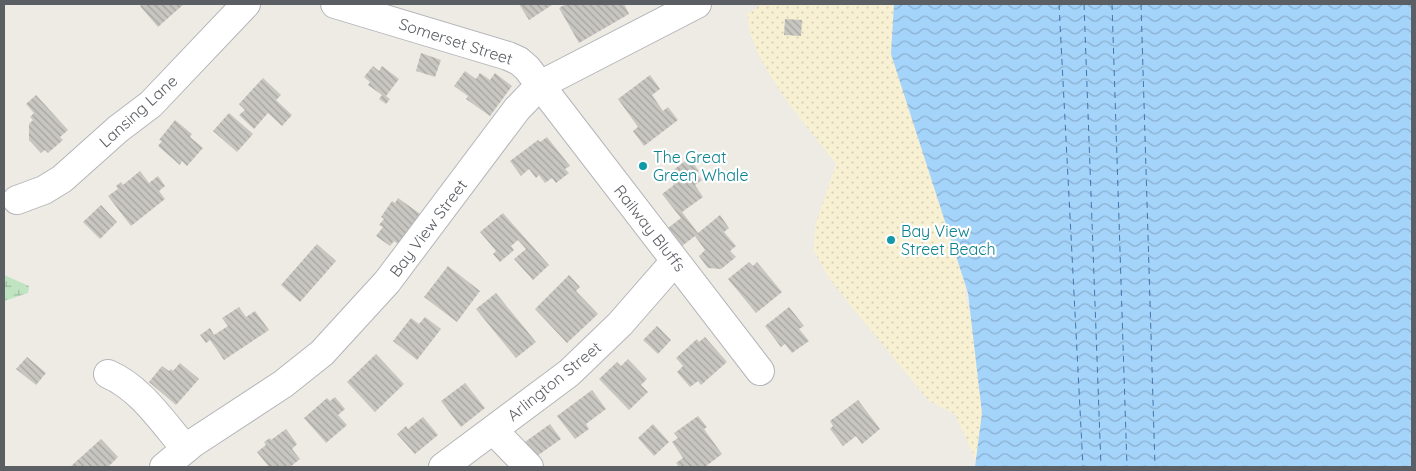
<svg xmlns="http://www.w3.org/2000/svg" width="1416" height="471" font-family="Quicksand,sans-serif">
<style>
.wetland{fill:url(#wetland-marsh)}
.sand{fill:url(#sand-dots)}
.water{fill:url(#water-waves)}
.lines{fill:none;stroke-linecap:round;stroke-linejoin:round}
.ferry{stroke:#4274ac;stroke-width:1;stroke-dasharray:6 5;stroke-linecap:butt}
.building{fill:url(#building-back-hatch)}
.minor-casing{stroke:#b3b5b9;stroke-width:30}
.minor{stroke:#fff;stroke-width:28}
.culture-dot{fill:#0f9aa8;stroke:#fff;stroke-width:2}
.labels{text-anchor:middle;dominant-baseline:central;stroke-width:4.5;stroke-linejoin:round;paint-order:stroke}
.street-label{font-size:16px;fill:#5b5e63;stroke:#fff}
.culture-label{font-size:16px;fill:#0d838f;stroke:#fff;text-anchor:start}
</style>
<defs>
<pattern id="wetland-marsh" width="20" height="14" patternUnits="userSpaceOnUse" patternTransform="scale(1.25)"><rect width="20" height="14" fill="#c0e4c1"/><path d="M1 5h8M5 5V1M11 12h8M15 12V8" fill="none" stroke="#9fbca0"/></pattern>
<pattern id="sand-dots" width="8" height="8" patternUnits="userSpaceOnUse" patternTransform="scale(1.25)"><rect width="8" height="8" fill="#f8f0d2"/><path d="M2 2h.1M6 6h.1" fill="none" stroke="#d7d0b7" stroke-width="1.8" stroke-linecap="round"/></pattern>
<pattern id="water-waves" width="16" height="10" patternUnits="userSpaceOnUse" patternTransform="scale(1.25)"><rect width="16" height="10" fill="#a5d4fb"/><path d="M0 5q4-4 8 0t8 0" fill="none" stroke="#89afcf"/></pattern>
<pattern id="building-back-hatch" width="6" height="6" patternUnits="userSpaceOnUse" patternTransform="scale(1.25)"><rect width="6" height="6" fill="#c8c6c0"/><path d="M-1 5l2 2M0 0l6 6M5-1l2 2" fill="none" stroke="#a5a4a0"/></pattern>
</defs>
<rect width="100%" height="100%" fill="#edebe3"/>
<path class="wetland" d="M4,275L29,286L28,293L4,301Z"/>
<path class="sand" d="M762,4H942L968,229L965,296L980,350L990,411L979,467L955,414L929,401L847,301L829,278L814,251L815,226L836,164C806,124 768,84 751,36C749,29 749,21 747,14Z"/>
<path class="water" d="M894,4H1412V467H975L982,413L968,293L891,54Z"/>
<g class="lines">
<path class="ferry" d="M1059,4L1083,467
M1084,4L1101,467
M1112,4L1127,467
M1141,4L1155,467"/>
</g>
<path class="building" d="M143,4H184L158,27L140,6Z
M519,4H551L552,5L529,20Z
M566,4H624L629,14L579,43L559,8Z
M785,19L802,20L801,36L784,35Z
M421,53L441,60L435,77L416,71Z
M373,66L379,71L382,66L399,79L386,96L390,99L386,104L379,99L382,95L368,85L370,82L364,77Z
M465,71L476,79L480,73L490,80L495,73L512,86L490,116L466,99L468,96L454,86Z
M650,75L660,89L652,95L663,111L668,107L678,120L644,146L633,131L638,127L618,99Z
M263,78L281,95L276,100L292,115L282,126L268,113L254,129L239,115L245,110L239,104Z
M36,95L68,130L60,137L63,140L48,153L45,150L41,153L29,140V124L33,120L30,117L34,113L26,104Z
M229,113L253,134L237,152L213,131Z
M175,120L192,134L190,137L203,148L187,166L182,161L180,165L158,146L162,141L159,140Z
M547,137L570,166L565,169L569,173L556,183L552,178L545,183L539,175L536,178L529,169L521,176L510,161L538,140L540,142Z
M689,158L699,171L696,173L702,180L695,185L703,197L682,212L698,233L720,215L729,228L724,232L736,246L730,251L736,257L721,269L708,268L699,256L705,250L695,236L682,246L668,228L681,218L662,194L674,185L667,175Z
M140,171L149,183L158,176L165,186L159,191L165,199L131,226L108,196L118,189L116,186L121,182L123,185Z
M398,198L423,216L401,246L394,241L390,246L376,236L383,227L379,225L384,219L381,217L392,201L395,203Z
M101,205L117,222L100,239L83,222Z
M503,213L549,265L533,280L514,259L526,249L518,240L511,246L514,250L500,262L493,254L496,251L480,232Z
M317,244L336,261L300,302L281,285Z
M749,262L753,266L757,262L782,292L756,313L728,279Z
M448,266L480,291L457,322L424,297Z
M569,275L580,287L576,291L598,314L567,343L535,309Z
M496,293L536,342L516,358L476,309Z
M239,307L246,317L255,311L269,330L224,360L210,340L206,343L200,335L210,328L214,335L228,326L222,318Z
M789,307L804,326L799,329L809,341L792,353L785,344L781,347L765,326Z
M425,317L441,329L417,360L393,341L411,318L419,324Z
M657,326L671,340L658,354L643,340Z
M705,337L727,362L701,385L698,381L690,387L677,372L683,366L676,358L697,339L699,342Z
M376,354L404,384L375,412L347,382Z
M27,357L46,373L36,385L16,369Z
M628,359L647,379L641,385L648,392L629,410L599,379L617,362L621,366Z
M180,363L199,379L176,405L149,382L162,366L169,371L171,369L173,371Z
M465,383L485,408L461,427L441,401Z
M592,390L606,409L586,424L589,429L575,439L557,416Z
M335,397L345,409L338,415L347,425L326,443L304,418L327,398L330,401Z
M858,400L880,429L862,444L856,436L843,446L830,429L833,426L830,421Z
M698,416L707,427L704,429L722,454L705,467H679L676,463L683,458L672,442L678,438L674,433Z
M423,417L438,435L415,454L397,434L406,426L408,429Z
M550,424L561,439L530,461L522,449L527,445L525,442Z
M653,424L669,442L654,456L638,438Z
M286,429L297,444L292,449L300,459L290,467H269L257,452L266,445L264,442L270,438L271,440Z
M101,439L118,457L108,467H70Z"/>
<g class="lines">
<g class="minor-casing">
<path id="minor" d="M335,4L508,56L519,61L527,68L760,371
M17,200L44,190L62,179L118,129L151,104L246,4
M108,374C141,388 163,423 186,449
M493,430L529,467
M164,467L193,443L283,384L322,353L387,282L517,109L540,85L697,4
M443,467L569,373L620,324L675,261"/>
</g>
<use href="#minor" class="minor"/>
</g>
<g class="culture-dot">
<circle cx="643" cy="166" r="5"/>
<circle cx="891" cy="240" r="5"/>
</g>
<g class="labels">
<g class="street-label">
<text transform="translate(456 41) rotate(18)">Somerset Street</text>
<text transform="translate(138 111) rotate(-42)">Lansing Lane</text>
<text transform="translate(428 228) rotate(-53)">Bay View Street</text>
<text transform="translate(650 228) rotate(52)">Railway Bluffs</text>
<text transform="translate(554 381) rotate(-39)">Arlington Street</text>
</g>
<g class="culture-label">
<text x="653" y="157">The Great<tspan x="653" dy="18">Green Whale</tspan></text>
<text x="901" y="231">Bay View<tspan x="901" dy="18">Street Beach</tspan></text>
</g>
</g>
<rect width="1416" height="471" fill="none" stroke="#5b5e63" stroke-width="10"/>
</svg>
